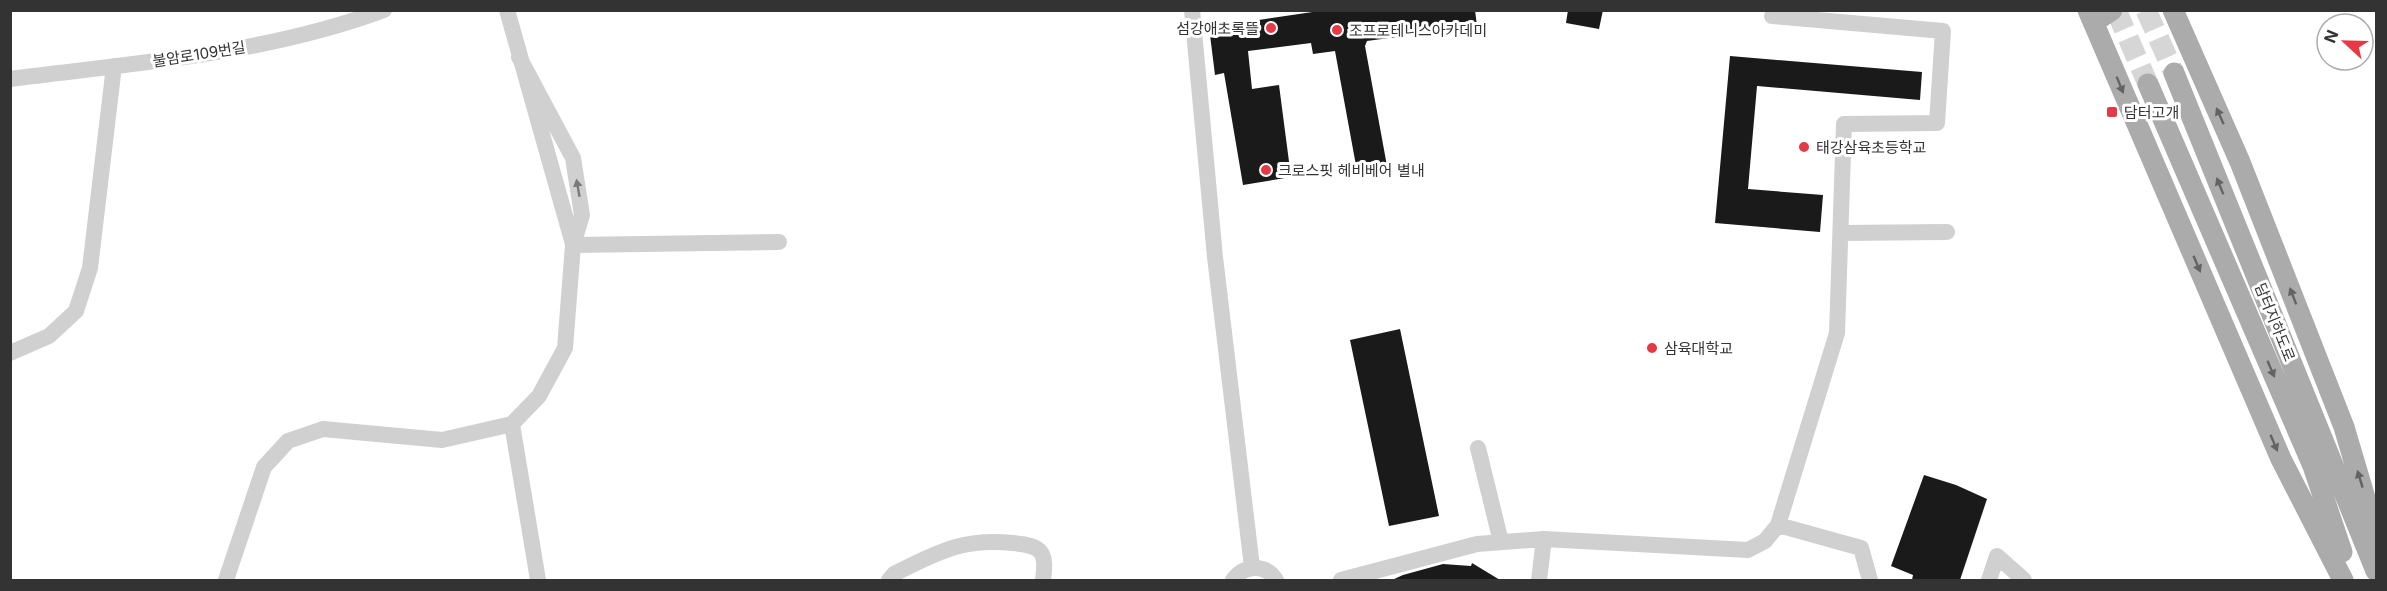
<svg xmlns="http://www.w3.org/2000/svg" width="2387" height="591" font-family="Inter,'Noto Sans KR',sans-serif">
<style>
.building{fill:#1a1a1a}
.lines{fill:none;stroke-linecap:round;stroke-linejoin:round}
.major-tunnel{stroke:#d6d6d6;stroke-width:21;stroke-dasharray:21 10;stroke-linecap:butt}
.minor{stroke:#d0d0d0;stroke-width:16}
.major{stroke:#ababab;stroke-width:21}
.oneway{fill:#636363}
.oneway2{fill:#7a7a7a}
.poi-dot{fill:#e63946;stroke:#fff;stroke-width:2}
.labels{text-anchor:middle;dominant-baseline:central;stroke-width:6;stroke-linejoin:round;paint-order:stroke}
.poi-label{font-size:15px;fill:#333;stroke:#fff;text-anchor:start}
.street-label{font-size:15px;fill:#333;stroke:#fff}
</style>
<rect width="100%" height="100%" fill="#fff"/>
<path class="building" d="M1326,10H1475L1477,26L1367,41L1365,46L1387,166L1357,171L1335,51L1313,54L1311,43L1248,51L1252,89L1279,85L1291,177L1243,185L1224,73L1215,75L1210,35L1218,26Z
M1568,10H1603L1599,29L1566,23Z
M1730,56L1922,72L1920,100L1757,86L1748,189L1823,195L1820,232L1715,223Z
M1400,329L1439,516L1389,526L1350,340Z
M1924,475L1956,485L1987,499L1960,580H1912L1913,575L1891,566Z
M1472,563L1500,580H1392L1403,575L1443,564L1471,566Z"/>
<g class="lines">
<path class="major-tunnel" d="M2116,10L2148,84
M2146,10L2174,73"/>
<path class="minor" d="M507,10L573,244
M1192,10L1215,257L1252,567
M10,79C136,63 265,54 384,10
M1841,233L1947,232
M573,245L779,242
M10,353L49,336L76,311L90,268L114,66
M512,424L538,580
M1478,448L1501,542
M1778,525L1861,548L1870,580
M1544,539L1748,550L1765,541L1778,525L1837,333L1844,124L1937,123L1943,31L1772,16
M226,580L264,467L288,441L323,429L442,440L512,424L539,396L565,348L573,245L582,215L573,158L519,57
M889,580L894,574C938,552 962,538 1013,543C1042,546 1047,551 1043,580
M1233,580C1244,565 1265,563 1276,580
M1341,580L1477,544L1544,539L1539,580
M1989,580L1997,556L2024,580"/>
<path class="major" d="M2088,10L2281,459L2343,580
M2173,10L2240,162L2344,427L2376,535
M2097,20L2112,10
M2174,73L2376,571
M2148,84L2313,466L2342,552"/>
</g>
<defs><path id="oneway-solid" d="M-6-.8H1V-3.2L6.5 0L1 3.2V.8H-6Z" transform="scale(1.5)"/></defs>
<g class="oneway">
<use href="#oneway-solid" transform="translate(2120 85) rotate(68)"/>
<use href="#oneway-solid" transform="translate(2220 116) rotate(-114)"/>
<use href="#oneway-solid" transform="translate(2220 186) rotate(-112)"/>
<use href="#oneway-solid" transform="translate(2197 264) rotate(67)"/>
<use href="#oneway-solid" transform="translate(2293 296) rotate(-111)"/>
<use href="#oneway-solid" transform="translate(2271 369) rotate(67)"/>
<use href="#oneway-solid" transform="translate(2274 443) rotate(67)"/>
<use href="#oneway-solid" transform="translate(2360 479) rotate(-107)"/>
</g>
<use class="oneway2" href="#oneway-solid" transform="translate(578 188) rotate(-100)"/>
<g class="poi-dot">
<circle cx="1271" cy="28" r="6"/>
<circle cx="1337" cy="30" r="6"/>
<rect x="2106" y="106" width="12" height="12" rx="3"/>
<circle cx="1804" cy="147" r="6"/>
<circle cx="1266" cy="170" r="6"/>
<circle cx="1652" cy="348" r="6"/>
</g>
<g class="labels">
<g class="poi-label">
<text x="1259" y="28" text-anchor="end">섬강애초록뜰</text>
<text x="1349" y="30">조프로테니스아카데미</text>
<text x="2124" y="112">담터고개</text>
<text x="1816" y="147">태강삼육초등학교</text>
<text x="1278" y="170">크로스핏 헤비베어 별내</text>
<text x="1664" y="348">삼육대학교</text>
</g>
<g class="street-label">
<text transform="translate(199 54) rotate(-9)">불암로109번길</text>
<text transform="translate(2275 322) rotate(68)">담터지하도로</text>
</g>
</g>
<rect width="2387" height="591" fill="none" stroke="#333333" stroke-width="24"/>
<g transform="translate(2345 42) rotate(292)"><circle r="28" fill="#ffffff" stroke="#adadad" stroke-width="1.5"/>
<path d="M0-4.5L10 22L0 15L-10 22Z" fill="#e63946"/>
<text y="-9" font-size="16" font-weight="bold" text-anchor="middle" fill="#333333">N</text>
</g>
</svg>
